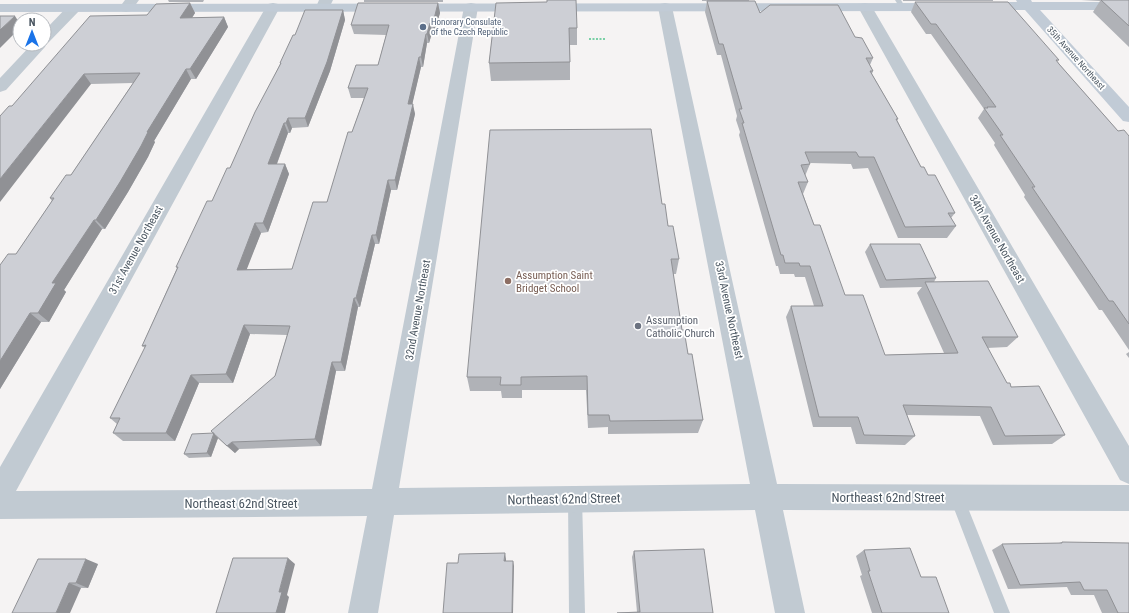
<svg xmlns="http://www.w3.org/2000/svg" width="1129" height="613" font-family="'Roboto Condensed',sans-serif">
<style>
.lines{fill:none;stroke-linecap:round;stroke-linejoin:round}
.path{stroke:#7ad0a6;stroke-width:2;stroke-dasharray:2 1.5;stroke-linecap:butt}
.lane{fill:#c1cad2;fill-rule:evenodd}
.street{fill:#c1cad2;fill-rule:evenodd}
.secondary{fill:#c1cbd6;fill-rule:evenodd}
.wall{fill:#b0b2b7}
.shaded-wall{fill:#909195}
.building{fill:#cdcfd5;stroke:#909195}
.service-dot{fill:#5c6f8a;stroke:#fff;stroke-width:1.5}
.education-dot{fill:#8d6e63;stroke:#fff;stroke-width:1.5}
.worship-dot{fill:#6b7280;stroke:#fff;stroke-width:1.5}
.labels{text-anchor:middle;dominant-baseline:central;stroke-width:3.5;stroke-linejoin:round;paint-order:stroke}
.far-service-label{font-size:9px;fill:#4e5e75;stroke:#fff;text-anchor:start}
.far-street-label{font-size:9px;fill:#4a5661;stroke:#fff}
.street-label{font-size:11px;fill:#4a5661;stroke:#fff}
.education-label{font-size:11px;fill:#785e54;stroke:#fff;text-anchor:start}
.worship-label{font-size:11px;fill:#5b616d;stroke:#fff;text-anchor:start}
.near-street-label{font-size:13px;fill:#4a5661;stroke:#fff}
</style>
<rect width="100%" height="100%" fill="#f5f3f3"/>
<g class="lines">
<path class="path" d="M589,39H605"/>
<path class="lane" d="M895,0H901L905,7L904,8H900Z
M575,491L580,493L582,498L585,613H569L568,498L570,493Z
M957,491L962,493L1010,613H994L950,498L952,493Z"/>
<path class="street" d="M125,0H139L131,11L126,12L121,11L119,8Z
M319,0H333L328,10L323,11L318,10L316,7Z
M273,3L278,4L280,7L16,491L372,489L464,7L466,4L471,3L476,4L478,7L399,488L750,484L658,7L660,4L665,3L670,4L672,7L777,484L1129,485V511L783,510L805,613H775L755,510L394,515L378,613H348L367,516L0,519V467L266,7L268,4Z
M865,3L870,4L872,7L1129,446V484L1120,480L858,7L860,4Z
M74,4L79,5L81,8L79,11L49,42L47,43L45,47L6,90L0,92V78L32,44H44V31L69,5Z"/>
<path class="secondary" d="M1016,0H1031L1032,2H1129V10H1040L1129,107V122L1123,121L1025,10H981L976,9L974,6L976,3L981,2H1017Z
M943,3L948,4L950,7L948,10L943,11L0,12V4Z"/>
</g>
<path class="wall" d="M168,0H204L203,2H169Z
M364,0H443V2H364Z
M702,0H749V1L760,13L855,37L873,58L870,65L873,71L872,74L898,119L897,120L921,167L928,175L955,213L951,218L956,226L947,238H898L868,168L853,169L851,164L810,163V164L805,176L808,182L803,194L814,225L845,295L885,355L944,353L917,293L922,287L880,288L865,252L870,244L936,278L934,282L1018,337L1007,347L987,348L1007,383L1065,435L1052,444L993,445L980,416L907,415L915,436L905,445L856,444L851,427H813L786,317L791,306H814L805,277H795L794,274H780L778,266H776L739,135L740,132L736,120L737,116L721,55H717L705,12L707,1H702Z
M903,0H993V1H903Z
M1081,0H1129V47L1093,12L1100,1Z
M915,2L1059,60L1057,61L1059,64L1118,131L1129,136V350L1102,310H1099L1024,197L1025,195L994,145L995,143L978,118L984,109L931,34H926L911,12Z
M190,3L195,13L192,18L224,17L228,27L196,79H191L154,141L155,142L148,157L128,192L105,229H102L64,290L66,292L49,322H41L0,389V265L16,254L52,201L50,198L71,175L133,83L91,84L12,106L147,15Z
M438,3L440,13L434,33H432L429,43H427L423,67H421L412,104L415,114L397,190H391L379,244H375L360,307H358L345,371H336L321,446L239,449L235,453L218,438L211,457L189,458L184,454L213,433L275,376L287,335L250,334L233,383H199L175,441H123L113,433L117,424L110,418L145,348L142,346L177,268L176,267L230,168L280,64V63L343,10L345,20L330,71L308,127L292,128L290,133H288L277,164H285L289,174L268,232L261,233L246,269H292L327,202L352,132L364,98H351L348,88L378,65L386,35L354,34L351,25Z
M496,3L577,28V45H570V80L491,81L489,63Z
M662,204L668,226L679,259L676,274H673L682,330L688,354L703,420L698,433L608,434V427L588,428L586,390H522V398H502L501,391H470L467,377Z
M1129,352V358L1126,354Z
M1062,542L1129,613H1102L1094,595H1071L1067,587L1008,589L992,550L1002,544L1059,543Z
M864,550L921,577L949,613H872L860,576L862,575L856,556Z
M634,551L713,613L637,612L632,557Z
M98,564L88,588H81L12,613Z"/>
<path class="shaded-wall" d="M190,3L195,13L185,28L180,18Z
M438,3L440,13L434,33L433,23Z
M343,10L345,20L330,71L308,127L305,118Z
M15,16L20,24V28L0,48V30Z
M224,17L228,27L196,79L190,69Z
M430,23L432,33L429,43L427,34Z
M426,34L427,43L423,67L421,57Z
M419,57L421,67L410,114L408,104Z
M186,69L191,79L154,141L155,142L148,157L128,192L105,229L96,220L147,132Z
M84,74L91,84L0,202V179Z
M413,104L415,114L397,190L395,180Z
M288,118L292,128L290,133L286,123Z
M284,123L288,133L273,174L268,164Z
M285,164L289,174L268,232L263,223Z
M388,180L391,190L379,244L376,235Z
M94,220L102,229L64,290L66,292L49,322L38,313L52,283Z
M255,223L261,233L243,279L237,270Z
M372,235L375,244L360,307L356,298Z
M354,298L358,307L345,371L341,362Z
M30,313L41,322L0,389V361Z
M244,325L250,334L233,383L226,374Z
M332,362L336,371L321,446L315,439Z
M191,375L199,383L175,441L166,433Z
M214,434L218,438L211,457L207,453Z
M232,442L239,449L235,453L227,446Z
M505,553L506,559V566L504,561Z
M288,558L295,564L287,595L289,597L285,613H276L279,592Z
M86,559L98,564L88,588L76,583Z
M513,561L514,566L513,613H512Z
M69,583L81,588L70,613H56Z"/>
<path class="building" d="M547,0H576L577,28H569L570,62L489,63L496,3L547,2Z
M1101,0H1129V26Z
M707,1H755L760,13L770,5H838L855,37L862,38L873,58H866L873,71H870L898,119H896L921,167H924L928,175H935L955,213H948L956,226L905,227L874,157H859L856,152H805L810,164L801,165L808,182H798L814,225H820L845,295H863L885,355L958,353L925,282L988,281L1018,337H982L1007,383H1010L1011,387L1039,386L1065,435L1005,436L991,407L903,405L915,436L864,435L858,417H819L791,306H823L810,266H800L799,263H785L783,255H781L742,123H744L739,109H742L723,44H719Z
M915,2H1008L1059,60H1056L1059,64L1118,131L1124,130L1129,136V324L1113,301H1109L1032,187H1035L1000,135H1003L984,108H988L987,107H996L936,24H931Z
M190,3L180,18L224,17L190,69H186L147,132H148L141,146L120,182L96,220H94L52,283H56L38,313H30L0,361V265L8,254H16L54,198H50L66,175H71L140,73L84,74L0,179V116L9,106H12L90,16L147,15L156,4Z
M358,3H438L433,23H430L427,34H426L421,57H419L408,104H413L395,180H388L376,235H372L356,298H354L341,362H332L315,439L232,442L227,446L211,431L275,376L290,326L244,325L226,374L191,375L166,433H113L120,418H110L146,345L142,346L178,267H176L207,201H212L227,168H230L255,112L281,63H280L293,35H295L305,10H343L327,62L305,118H288L286,123H284L268,164H285L263,223H255L237,270L292,269L313,202H327L348,132H352L368,88H348L356,65H378L389,25H351Z
M0,16H15L0,30Z
M651,129L662,204H665L668,226H673L679,259H671L682,330H684L688,354H692L703,420L610,421L609,415H588L587,376L521,377V385H500L501,377H467L490,130Z
M870,244H920L936,278L886,280Z
M214,433L207,453L184,454L192,434Z
M1062,542L1129,543V613H1118L1107,590H1084L1080,582L1020,585L1002,544L1062,543Z
M910,548L921,577H936L949,613H882L868,571H870L864,550Z
M704,549L713,613H617L640,612L634,551Z
M505,553L504,561H513L512,613H443L447,563H458L459,554Z
M233,558H288L279,592H282L276,613H216Z
M38,559H86L76,583H69L56,613H12Z"/>
<circle class="service-dot" cx="423" cy="27" r="4"/>
<circle class="education-dot" cx="508" cy="281" r="4"/>
<circle class="worship-dot" cx="638" cy="326" r="4"/>
<g class="labels">
<g class="far-service-label">
<text x="431" y="22">Honorary Consulate<tspan x="431" dy="10">of the Czech Republic</tspan></text>
</g>
<g class="far-street-label">
<text transform="translate(1076 58) rotate(48)">35th Avenue Northeast</text>
</g>
<g class="street-label">
<text transform="translate(997 239) rotate(60)">34th Avenue Northeast</text>
<text transform="translate(136 250) rotate(-61)">31st Avenue Northeast</text>
<text transform="translate(418 310) rotate(-80)">32nd Avenue Northeast</text>
<text transform="translate(729 310) rotate(78)">33rd Avenue Northeast</text>
</g>
<g class="education-label">
<text x="516" y="275">Assumption Saint<tspan x="516" dy="13">Bridget School</tspan></text>
</g>
<g class="worship-label">
<text x="646" y="320">Assumption<tspan x="646" dy="13">Catholic Church</tspan></text>
</g>
<g class="near-street-label">
<text x="888" y="497">Northeast 62nd Street</text>
<text transform="translate(564 499) rotate(-1)">Northeast 62nd Street</text>
<text x="241" y="503">Northeast 62nd Street</text>
</g>
</g>
<g transform="translate(32 32)"><circle r="19" fill="#ffffff" stroke="#b7bbc0"/>
<path d="M0-3L7 15L0 10L-7 15Z" fill="#1a73e8"/>
<text y="-6" font-size="11" font-weight="bold" text-anchor="middle" fill="#4a5661">N</text>
</g>
</svg>
